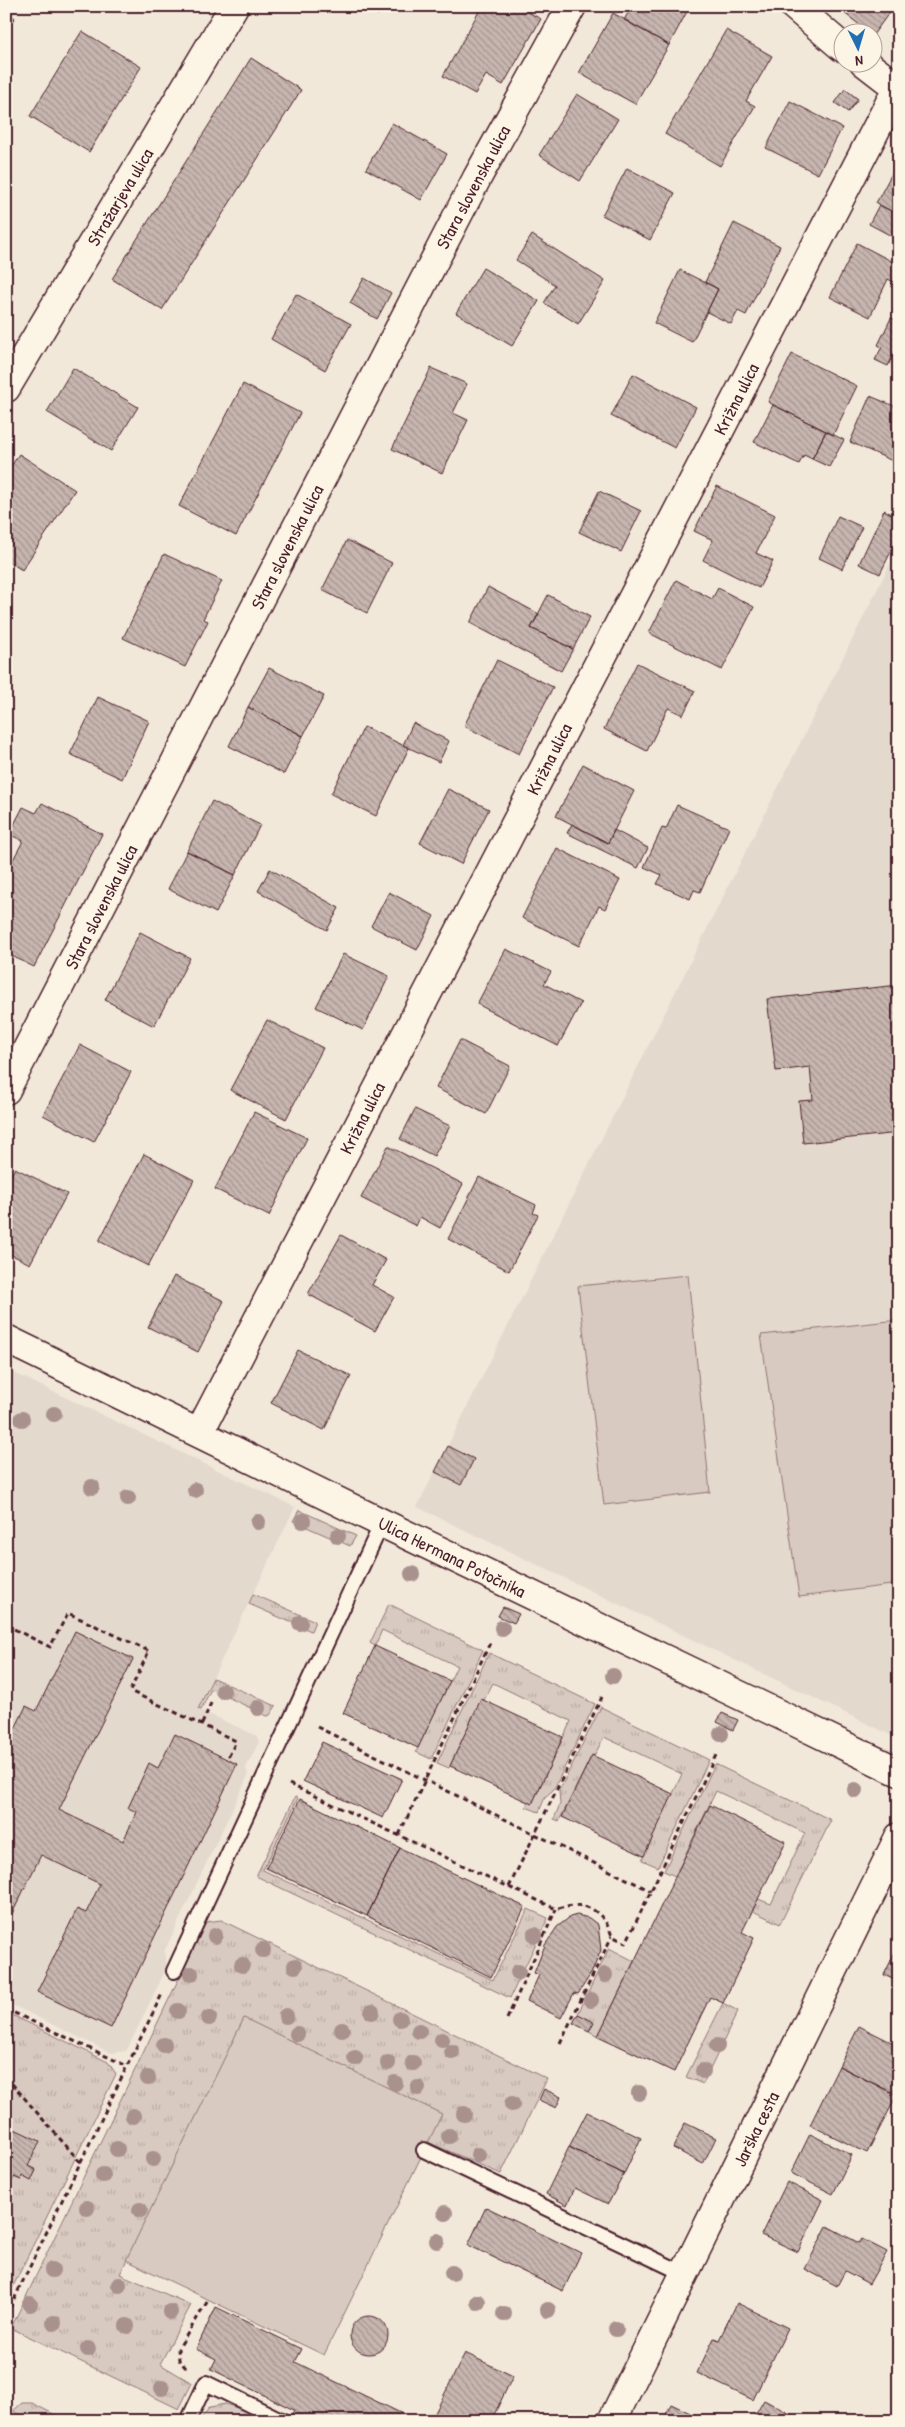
<svg xmlns="http://www.w3.org/2000/svg" width="905" height="2427" font-family="'Patrick Hand',sans-serif">
<style>
.built{fill:#e4d9cd}
.grass{fill:url(#grass-tufts);stroke:#917476}
.garden{fill:#d8cac0;stroke:#917476}
.building{fill:url(#building-back-hatch);stroke:#4a1f2b}
.lines{fill:none;stroke-linecap:round;stroke-linejoin:round}
.lane-casing{stroke:#4a1f2b;stroke-width:18}
.street-casing{stroke:#4a1f2b;stroke-width:31}
.secondary-casing{stroke:#4a1f2b;stroke-width:31}
.path{stroke:#4a1f2b;stroke-width:3;stroke-dasharray:5 4;stroke-linecap:butt}
.lane{stroke:#fcf5e5;stroke-width:14}
.street{stroke:#fcf5e5;stroke-width:28}
.secondary{stroke:#fcf5e5;stroke-width:28}
.tree{fill:#a9918e}
.labels{text-anchor:middle;dominant-baseline:central;stroke-width:5;stroke-linejoin:round;paint-order:stroke}
.street-label{font-size:18px;fill:#4a1f2b;stroke:#fcf5e5}
</style>
<defs>
<pattern id="grass-tufts" width="24" height="20" patternUnits="userSpaceOnUse" patternTransform="scale(1.25)"><rect width="24" height="20" fill="#d8cac0"/><path d="M3 7l-1-3M5 7V3M7 7l1-3M15 17l-1-3M17 17v-4M19 17l1-3" fill="none" stroke="#bbada5"/></pattern>
<pattern id="building-back-hatch" width="6" height="6" patternUnits="userSpaceOnUse" patternTransform="scale(1.25)"><rect width="6" height="6" fill="#c7b6af"/><path d="M-1 5l2 2M0 0l6 6M5-1l2 2" fill="none" stroke="#a4938f"/></pattern>
</defs>
<rect width="100%" height="100%" fill="#f1e8da"/>
<filter id="ink" filterUnits="userSpaceOnUse"><feTurbulence type="fractalNoise" baseFrequency=".02" numOctaves="2"/><feDisplacementMap in="SourceGraphic" scale="10" xChannelSelector="R" yChannelSelector="G"/><feConvolveMatrix kernelMatrix="1 2 1 2 8 2 1 2 1" color-interpolation-filters="sRGB"/></filter>
<g filter="url(#ink)">
<path class="built" d="M899,546V1738H897L417,1507Z
M6,1369L295,1507L198,1709L257,1736L259,1742L246,1768L248,1776L164,1952L167,1967L128,2048L126,2051L111,2053L6,2002Z"/>
<path class="grass" d="M299,1510L356,1536L350,1546L293,1521Z
M253,1594L315,1621L311,1631L249,1604Z
M389,1604L483,1650L431,1759L416,1752L457,1666L382,1630L375,1646L370,1643Z
M489,1653L595,1704L554,1789L545,1797L539,1812L526,1807L528,1802L532,1804L571,1721L493,1683L484,1700L481,1699L449,1768L437,1763Z
M213,1678L276,1706L270,1715L267,1716L211,1689L201,1710L198,1709Z
M601,1707L709,1760L658,1867L642,1860L682,1774L604,1737L594,1756L592,1755L559,1821L554,1819L560,1804L559,1791Z
M715,1764L831,1820L780,1924L753,1911L758,1899L771,1904L805,1833L716,1791L675,1876L664,1871Z
M295,1797L298,1798L263,1870L493,1980L528,1909L548,1918L510,1998L256,1876Z
M221,1920L547,2079L501,2174L428,2142L441,2114L244,2019L120,2274L191,2305L160,2364L192,2383L179,2409L11,2328L206,1922Z
M609,1948L634,1961L598,2036L589,2031L593,2022L578,2014Z
M723,2003L738,2011L703,2084L686,2077Z
M6,2012L108,2062L116,2074L6,2301V2194L14,2177L21,2180L22,2176L31,2180L36,2170L28,2166L6,2127Z
M22,2403H32L67,2421H33L13,2411Z
M225,2404L241,2409L265,2421H199L210,2407Z"/>
<path class="garden" d="M688,1275L710,1492L604,1505L578,1286Z
M899,1320V1584L799,1597L761,1335Z
M244,2018L442,2114L324,2355L126,2260Z"/>
<path class="building" d="M364,6H383L378,15Z
M482,6H517L541,19L503,85L486,75L475,94L443,76Z
M632,6H690L669,45L624,20Z
M835,6H894L873,35Z
M6,11L15,18L6,28Z
M613,13L669,45L635,104L579,73Z
M726,30L772,56L746,101L755,106L720,166L665,134Z
M82,31L141,67L89,152L30,116Z
M251,58L301,90L162,310L112,279Z
M845,89L858,99L848,112L835,103Z
M577,94L618,119L580,181L539,155Z
M790,101L842,128L818,174L766,148Z
M392,123L447,154L421,200L366,169Z
M899,160V215L876,203Z
M627,168L675,193L650,240L602,215Z
M879,205L899,215V240L869,224Z
M734,223L780,246L746,315L738,311L731,324L707,312L718,289L705,282Z
M532,235L605,281L578,324L544,303L555,285L516,260Z
M857,243L897,264L899,261V285L888,279L870,317L830,297Z
M483,268L539,301L512,346L456,313Z
M680,270L718,289L692,342L654,323Z
M364,278L391,293L377,319L350,303Z
M296,294L351,324L325,370L271,339Z
M891,318L899,321V343L888,366L875,360L882,347L878,345Z
M792,354L857,386L833,435L768,402Z
M73,368L138,407L111,451L47,412Z
M431,368L467,384L453,413L468,420L442,473L392,449Z
M633,374L696,407L675,448L611,416Z
M243,384L300,413L236,536L179,506Z
M870,396L899,408V454L895,462L850,442Z
M773,405L826,431L812,459L804,455L799,464L754,442Z
M826,431L844,440L829,467L812,459Z
M19,454L75,490L22,570L6,560V474Z
M717,486L775,515L756,553L773,561L759,588L703,560L713,540L694,531Z
M599,491L641,511L621,552L579,532Z
M884,510L899,518V535L880,574L859,564Z
M838,516L862,527L842,569L819,558Z
M347,540L392,563L367,613L322,590Z
M164,554L222,581L203,619L208,621L185,667L123,638Z
M676,580L712,599L718,588L754,607L722,670L649,633Z
M488,587L539,614L531,628L573,649L561,671L470,623Z
M548,595L590,617L573,649L531,628Z
M497,660L553,687L519,754L464,726Z
M637,663L695,691L683,715L668,708L647,751L604,729Z
M269,668L324,696L303,736L248,707Z
M98,697L149,721L122,779L70,754Z
M248,707L303,736L284,774L229,746Z
M413,723L449,741L439,762L403,745Z
M364,727L409,748L376,816L331,794Z
M583,764L634,791L608,843L556,816Z
M448,789L489,809L461,864L420,843Z
M212,801L260,825L235,875L187,851Z
M42,803L102,834L34,967L6,953V873L23,841L9,834L23,807L36,813Z
M677,805L729,828L700,892L694,890L690,899L657,884L662,875L644,867L662,828L666,829Z
M572,824L608,843L614,830L648,848L638,868L567,833Z
M557,848L620,880L605,909L599,906L579,946L522,918Z
M187,851L235,875L216,913L168,889Z
M270,869L339,908L327,930L258,891Z
M389,892L434,916L417,950L371,926Z
M140,932L190,958L154,1026L105,1000Z
M506,949L551,972L544,984L581,1003L558,1046L477,1004Z
M343,954L389,976L363,1030L316,1007Z
M899,985V1133L803,1143L799,1101L813,1100L810,1067L776,1071L767,999Z
M267,1020L323,1048L286,1119L230,1090Z
M460,1040L510,1066L486,1114L436,1088Z
M80,1045L131,1072L94,1142L43,1115Z
M415,1109L450,1126L434,1156L400,1139Z
M254,1112L307,1138L269,1216L215,1189Z
M388,1146L463,1184L440,1228L420,1217L416,1226L361,1198Z
M144,1154L194,1180L148,1266L99,1241Z
M15,1168L67,1194L30,1264L6,1252V1185Z
M479,1177L536,1205L533,1213L538,1215L509,1271L448,1239Z
M341,1235L386,1260L372,1285L394,1297L375,1331L308,1294Z
M174,1276L224,1301L198,1352L148,1327Z
M298,1350L351,1376L324,1430L271,1403Z
M448,1446L474,1459L461,1485L435,1472Z
M503,1607L519,1614L514,1623L498,1616Z
M75,1631L133,1659L59,1810L123,1841L137,1812L128,1808L149,1763L158,1768L175,1734L237,1764L111,2028L37,1992L77,1909L86,1913L100,1884L41,1855L6,1926V1765L13,1751L6,1747L26,1706L36,1711Z
M375,1646L450,1681L418,1748L343,1713Z
M481,1699L563,1737L532,1804L450,1766Z
M722,1713L738,1720L733,1730L717,1722Z
M322,1742L402,1779L383,1818L303,1781Z
M592,1755L673,1794L644,1856L562,1817Z
M300,1799L400,1848L367,1916L266,1868Z
M710,1805L786,1842L742,1932L754,1938L723,2003L710,1997L674,2072L598,2036Z
M400,1848L525,1907L491,1977L367,1916Z
M577,1915L589,1918L598,1925L601,1950L592,1972L578,1994L574,1993L561,2018L527,2001L539,1975L534,1973L545,1945L557,1927L570,1917Z
M899,1944V1982L884,1975Z
M578,2014L594,2022L589,2031L573,2023Z
M859,2026L899,2046V2081L892,2093L839,2066Z
M839,2066L897,2095L867,2153L810,2125Z
M544,2089L561,2097L556,2108L539,2100Z
M587,2112L641,2138L624,2174L569,2147Z
M685,2123L716,2138L703,2164L673,2148Z
M6,2125L40,2141L28,2166L36,2170L31,2181L22,2176L21,2180L14,2177L6,2194Z
M810,2134L852,2155L833,2194L791,2173Z
M569,2147L624,2174L608,2204L575,2188L567,2205L546,2194Z
M787,2182L823,2200L798,2252L761,2235Z
M486,2207L581,2253L563,2291L468,2245Z
M827,2226L859,2243L862,2239L887,2252L869,2284L845,2271L837,2286L805,2269Z
M737,2303L788,2328L753,2400L697,2373L714,2338L719,2340Z
M216,2307L302,2349L295,2362L417,2421H297L290,2417L294,2410L211,2369L216,2359L196,2349Z
M350 2335a19 19 0 1 1 38 0a19 19 0 1 1-38 0Z
M465,2353L513,2376L491,2421H431Z
M764,2400L796,2417L794,2421L753,2419Z
M671,2404L707,2421H663Z"/>
<g class="lines">
<g class="lane-casing">
<path id="lane" d="M174,1971L382,1523
M424,2150L685,2274
M188,2421L206,2383L283,2421"/>
</g>
<g class="street-casing">
<path id="street" d="M794,6L842,47
M864,62L899,89
M6,388L234,6
M6,1090L477,178L572,6
M6,1339L382,1523L899,1772
M199,1433L899,85"/>
</g>
<g class="secondary-casing">
<path id="secondary" d="M612,2421L899,1837"/>
</g>
<path class="path" d="M6,1625L50,1647L68,1613L149,1651L130,1691L236,1741L227,1760
M202,1724L211,1703
M317,1727L651,1891
M289,1784L556,1909C583,1899 603,1909 612,1936L626,1943L717,1753
M399,1835L490,1643
M509,1887L602,1697
M6,2009L127,2066
M507,2019L556,1909
M560,2043L612,1936
M6,2077L81,2163
M6,2316L162,1994
M186,2368L179,2360L178,2349L209,2299"/>
<use href="#lane" class="lane"/>
<use href="#street" class="street"/>
<use href="#secondary" class="secondary"/>
</g>
<g class="tree">
<circle cx="54" cy="1414" r="8"/>
<circle cx="22" cy="1419" r="8"/>
<circle cx="92" cy="1487" r="8"/>
<circle cx="195" cy="1490" r="8"/>
<circle cx="128" cy="1498" r="8"/>
<circle cx="303" cy="1521" r="8"/>
<circle cx="258" cy="1522" r="8"/>
<circle cx="338" cy="1536" r="8"/>
<circle cx="412" cy="1574" r="8"/>
<circle cx="300" cy="1623" r="8"/>
<circle cx="502" cy="1628" r="8"/>
<circle cx="613" cy="1676" r="8"/>
<circle cx="223" cy="1691" r="8"/>
<circle cx="258" cy="1708" r="8"/>
<circle cx="721" cy="1734" r="8"/>
<circle cx="855" cy="1790" r="8"/>
<circle cx="535" cy="1935" r="8"/>
<circle cx="215" cy="1936" r="8"/>
<circle cx="263" cy="1950" r="8"/>
<circle cx="242" cy="1965" r="8"/>
<circle cx="295" cy="1966" r="8"/>
<circle cx="518" cy="1972" r="8"/>
<circle cx="191" cy="1974" r="8"/>
<circle cx="605" cy="1975" r="8"/>
<circle cx="591" cy="2000" r="8"/>
<circle cx="178" cy="2011" r="8"/>
<circle cx="372" cy="2012" r="8"/>
<circle cx="286" cy="2016" r="8"/>
<circle cx="209" cy="2018" r="8"/>
<circle cx="400" cy="2019" r="8"/>
<circle cx="342" cy="2030" r="8"/>
<circle cx="419" cy="2031" r="8"/>
<circle cx="297" cy="2034" r="8"/>
<circle cx="442" cy="2040" r="8"/>
<circle cx="164" cy="2045" r="8"/>
<circle cx="717" cy="2046" r="8"/>
<circle cx="452" cy="2052" r="8"/>
<circle cx="355" cy="2058" r="8"/>
<circle cx="388" cy="2063" r="8"/>
<circle cx="413" cy="2063" r="8"/>
<circle cx="703" cy="2071" r="8"/>
<circle cx="148" cy="2078" r="8"/>
<circle cx="395" cy="2083" r="8"/>
<circle cx="418" cy="2088" r="8"/>
<circle cx="639" cy="2093" r="8"/>
<circle cx="512" cy="2104" r="8"/>
<circle cx="464" cy="2114" r="8"/>
<circle cx="133" cy="2116" r="8"/>
<circle cx="449" cy="2136" r="8"/>
<circle cx="117" cy="2149" r="8"/>
<circle cx="478" cy="2155" r="8"/>
<circle cx="153" cy="2159" r="8"/>
<circle cx="103" cy="2175" r="8"/>
<circle cx="87" cy="2208" r="8"/>
<circle cx="140" cy="2210" r="8"/>
<circle cx="445" cy="2213" r="8"/>
<circle cx="437" cy="2241" r="8"/>
<circle cx="52" cy="2270" r="8"/>
<circle cx="452" cy="2273" r="8"/>
<circle cx="119" cy="2285" r="8"/>
<circle cx="478" cy="2302" r="8"/>
<circle cx="30" cy="2304" r="8"/>
<circle cx="548" cy="2310" r="8"/>
<circle cx="170" cy="2312" r="8"/>
<circle cx="504" cy="2314" r="8"/>
<circle cx="54" cy="2323" r="8"/>
<circle cx="127" cy="2326" r="8"/>
<circle cx="616" cy="2329" r="8"/>
<circle cx="88" cy="2349" r="8"/>
<circle cx="162" cy="2388" r="8"/>
</g>
</g>
<g class="labels">
<g class="street-label">
<text transform="translate(473 187) rotate(-62)">Stara slovenska ulica</text>
<text transform="translate(120 197) rotate(-59)">Stražarjeva ulica</text>
<text transform="translate(736 399) rotate(-63)">Križna ulica</text>
<text transform="translate(287 547) rotate(-63)">Stara slovenska ulica</text>
<text transform="translate(549 759) rotate(-63)">Križna ulica</text>
<text transform="translate(101 907) rotate(-63)">Stara slovenska ulica</text>
<text transform="translate(362 1118) rotate(-63)">Križna ulica</text>
<text transform="translate(452 1557) rotate(26)">Ulica Hermana Potočnika</text>
<text transform="translate(756 2129) rotate(-64)">Jarška cesta</text>
</g>
</g>
<rect width="905" height="2427" fill="none" stroke="#fcf5e5" stroke-width="25"/>
<rect x="12" y="12" width="880" height="2402" fill="none" stroke="#4a1f2b" stroke-width="2" filter="url(#ink)"/>
<g transform="translate(858 48) rotate(175)"><circle r="24" fill="#fcf5e5" stroke="#b59f9b"/>
<path d="M0-4L9 19L0 12L-9 19Z" fill="#1f6fb2"/>
<text y="-8" font-size="14" font-weight="bold" text-anchor="middle" fill="#4a1f2b">N</text>
</g>
</svg>
